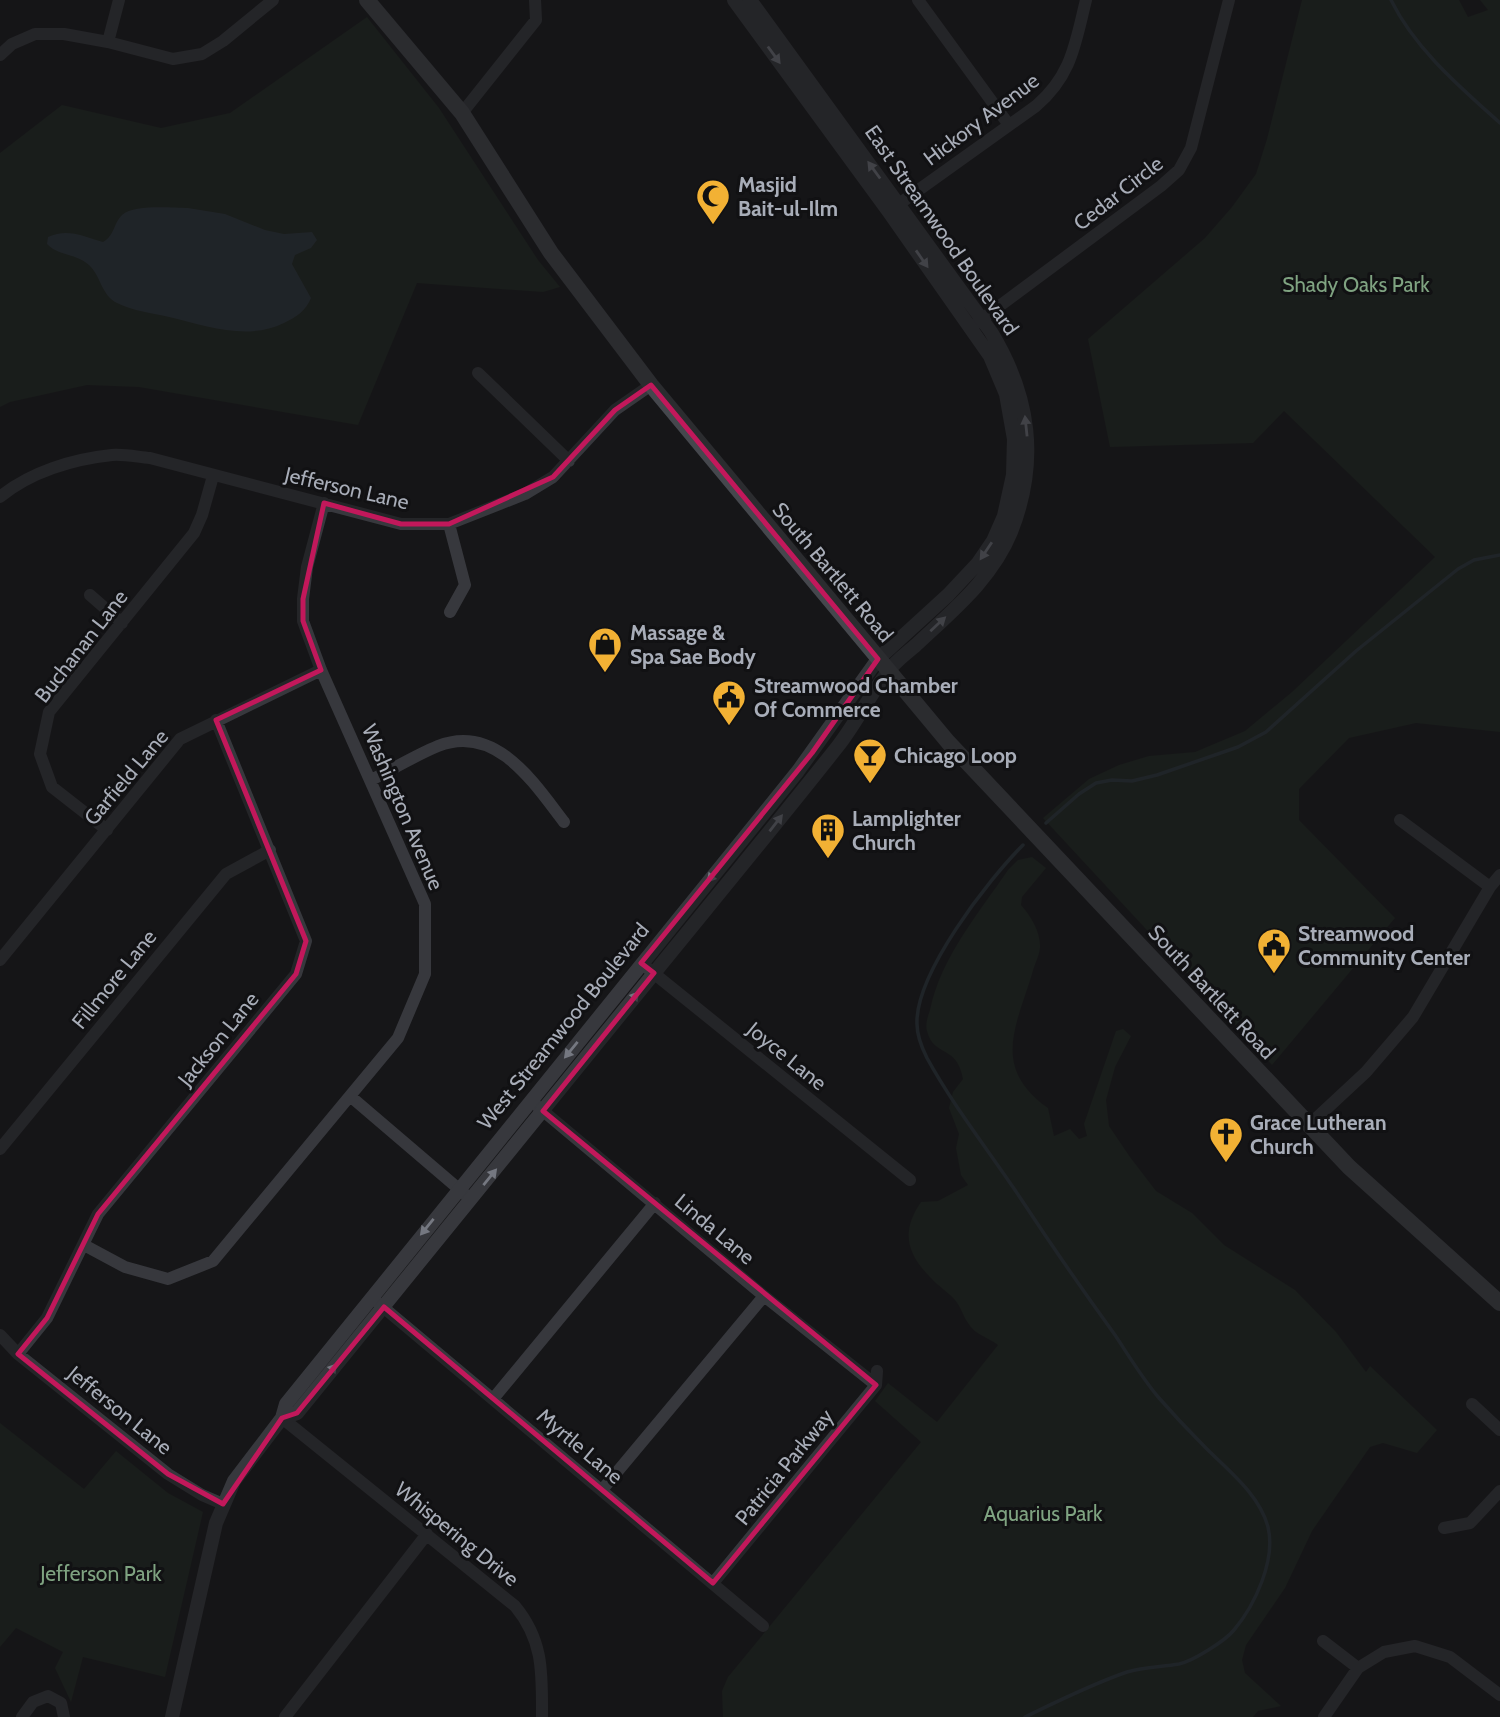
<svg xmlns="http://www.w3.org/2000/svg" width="1500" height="1717" font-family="Cabin,sans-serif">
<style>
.green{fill:#1e261f}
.water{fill:#2c353c}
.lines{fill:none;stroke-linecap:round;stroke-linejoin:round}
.stream{stroke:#2c353c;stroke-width:3.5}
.minor{stroke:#37383d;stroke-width:12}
.tertiary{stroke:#37383d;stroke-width:14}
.secondary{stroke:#45474d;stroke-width:16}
.oneway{fill:#757881}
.marked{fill:none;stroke:#c2185b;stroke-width:5;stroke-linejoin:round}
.labels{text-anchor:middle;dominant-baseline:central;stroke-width:6;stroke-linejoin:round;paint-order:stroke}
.street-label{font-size:21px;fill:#a8adb8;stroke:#111113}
.poi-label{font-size:21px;font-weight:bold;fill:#a8adb8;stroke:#111113;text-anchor:start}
.park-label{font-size:21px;fill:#7fa381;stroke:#111113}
</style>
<rect width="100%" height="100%" fill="#161618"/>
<path class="green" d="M1302,0H1459L1468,17L1488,10L1480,0H1500V732L1416,723L1349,738L1299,789V820L1395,918L1272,1065L1043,818L1089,779L1119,765L1149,756L1195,752L1245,731L1292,692L1435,557L1284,411L1253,443L1110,447L1088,339L1205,238L1232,207L1256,174L1267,139Z
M367,17L439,108L538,260L560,287L543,292L417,283L358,425L139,387L87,385L10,402L0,407V153L62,105L161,128L230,113Z
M1032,857L1046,868L1022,897L1021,905C1031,916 1041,933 1040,948C1039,957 1034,965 1032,974C1015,1029 992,1068 1048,1108L1054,1136L1070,1129L1079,1139L1087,1136L1084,1124L1116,1031L1123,1029L1131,1036L1115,1067L1106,1100L1109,1126L1130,1157L1156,1191L1192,1213L1224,1245L1295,1290L1336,1332L1366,1372L1370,1366L1437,1430L1417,1453L1383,1443L1370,1447L1312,1531L1285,1588L1246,1645L1242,1660L1245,1673L1281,1706L1258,1711L1253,1717H723L722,1691L728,1677L921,1442L875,1401L888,1383L937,1422L998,1345C988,1337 975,1335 968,1323C963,1316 961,1307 955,1300C948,1292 938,1286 931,1278C906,1253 901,1231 921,1202L938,1201L968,1185L961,1175L956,1148L959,1134L949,1108L953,1092L963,1079C957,1044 934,1058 927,1031C925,1024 928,1016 930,1010C941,957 979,913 1008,870L1018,860Z
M0,1423L84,1489L116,1451L168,1493L203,1512L165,1677L83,1657L71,1702L55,1668L63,1652L16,1628L0,1647Z"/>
<path class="water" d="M188,208L225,214L265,230L284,234L312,232L317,240L311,248L295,255L292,264L311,298C306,311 296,317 284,323C247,341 207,326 169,317C152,313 133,311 117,303C101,295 101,276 89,265C73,252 60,257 47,244L48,237C67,228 83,236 103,242C115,235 113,224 122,215C134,204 172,208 188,208Z"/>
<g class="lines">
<path class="stream" d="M1391,0C1415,49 1460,87 1500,123
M1046,823L1079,794L1096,783L1112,780L1132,781L1157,775L1238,747L1266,732L1356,651L1458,569L1474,560L1500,555
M1023,845C988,880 915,974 917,1024C917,1035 922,1048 927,1058C955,1109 993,1156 1025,1205C1054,1249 1084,1292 1115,1335C1129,1356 1142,1378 1159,1398C1173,1414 1188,1430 1203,1445C1226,1469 1259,1493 1268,1527C1276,1560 1255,1605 1234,1630C1225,1641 1193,1661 1179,1664C1162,1667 1144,1667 1127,1672C1092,1684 1058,1701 1025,1717"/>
<path class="minor" d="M918,0L1009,125
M108,42L119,0
M0,55L12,44L35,34H64L108,42L173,59L202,54L223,41L273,0
M462,113L536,20L535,0
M892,209L1036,106C1072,75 1075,44 1086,0
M974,325L1161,186L1179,170L1191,148L1229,0
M478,373L569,461
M0,497C30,472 73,459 112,455C124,454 138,457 150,458L401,524H449L525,494L553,477L615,410L651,385
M449,524L465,585L450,612
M90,595L122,623
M371,780C393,769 416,755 438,746C496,723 534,783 564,822
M1400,820L1490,887
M107,830L52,787L40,754L49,712L194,533L202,515L213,476
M0,960L180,739L321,670
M646,967L910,1180
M350,1096L467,1196
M536,1105L764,1296L876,1385
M1309,1125L1366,1072L1413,1017L1490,887L1500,875
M0,1149L226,874L270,850
M84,1245L125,1267L168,1279L213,1261L398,1038L425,974V904L321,670L303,621V599L307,567L324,503
M377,1302L763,1626
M0,1335L18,1354L168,1474L202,1495L223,1504
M18,1354L47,1318L98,1214L296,974L306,941L216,720
M493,1399L655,1203
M1472,1404L1500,1430
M282,1418L515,1606C544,1641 542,1674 542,1717
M602,1490L764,1296
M1444,1528L1470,1523L1500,1491
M713,1583L876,1385L877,1371
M1323,1641L1358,1668
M22,1717L33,1702L48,1696L61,1703L64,1717
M285,1717L427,1534
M1324,1717L1358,1668L1384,1652L1415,1646L1450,1657L1500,1695"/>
<path class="tertiary" d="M282,1418L297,1413C417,1267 535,1119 655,972C716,897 778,822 838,746C856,723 869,696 887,673C894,662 906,654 916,645C952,611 992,579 1011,532C1039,461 1030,396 991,332L750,0
M172,1717L216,1523L234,1481L282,1418L286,1404L798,771L878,659L948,595L978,563L993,541L1004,516L1013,475L1014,439L1006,394L990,356L889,212L734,0"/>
<path class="secondary" d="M367,0L462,113L551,253L651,385L948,742L1349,1167L1500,1303"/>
</g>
<defs><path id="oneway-solid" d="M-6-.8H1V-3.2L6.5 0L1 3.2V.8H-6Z" transform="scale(1.75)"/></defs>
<g class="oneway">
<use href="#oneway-solid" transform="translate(774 55) rotate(54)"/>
<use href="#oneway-solid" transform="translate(874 170) rotate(-126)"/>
<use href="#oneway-solid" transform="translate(922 259) rotate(55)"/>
<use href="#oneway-solid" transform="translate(1026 426) rotate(-96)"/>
<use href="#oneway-solid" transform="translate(986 551) rotate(124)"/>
<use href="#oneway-solid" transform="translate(938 624) rotate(-43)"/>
<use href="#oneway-solid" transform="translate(776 823) rotate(-52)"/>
<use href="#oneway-solid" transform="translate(714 874) rotate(130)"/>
<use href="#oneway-solid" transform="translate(632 1000) rotate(-51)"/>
<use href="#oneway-solid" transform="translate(571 1050) rotate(129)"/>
<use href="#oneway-solid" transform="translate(490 1177) rotate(-51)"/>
<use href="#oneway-solid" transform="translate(427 1227) rotate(129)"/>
<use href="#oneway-solid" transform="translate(330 1372) rotate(-51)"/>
</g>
<path d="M0 0H1500V1717H0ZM651,385L878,659L812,753L641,963L654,973L543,1111L876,1385L713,1583L384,1307L297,1413L282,1418L223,1504L168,1474L18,1354L47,1318L98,1214L296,974L306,941L216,720L321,670L303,621V599L324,503L401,524H449L553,477L615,410Z" fill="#161618" fill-opacity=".55" fill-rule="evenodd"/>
<path class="marked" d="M651,385L878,659L812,753L641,963L654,973L543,1111L876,1385L713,1583L384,1307L297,1413L282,1418L223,1504L168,1474L18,1354L47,1318L98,1214L296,974L306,941L216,720L321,670L303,621V599L324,503L401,524H449L553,477L615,410Z"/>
<defs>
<g id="mosque-pin" transform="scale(1.75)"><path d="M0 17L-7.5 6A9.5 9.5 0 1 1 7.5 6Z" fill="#f2b134" stroke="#111113"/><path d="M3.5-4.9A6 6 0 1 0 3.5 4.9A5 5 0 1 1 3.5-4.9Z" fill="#111"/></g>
<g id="shop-pin" transform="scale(1.75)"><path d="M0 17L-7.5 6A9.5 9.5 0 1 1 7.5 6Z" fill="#f2b134" stroke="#111113"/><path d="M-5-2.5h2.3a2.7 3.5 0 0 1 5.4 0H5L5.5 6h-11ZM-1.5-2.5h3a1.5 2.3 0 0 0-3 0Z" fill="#111"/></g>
<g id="civic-pin" transform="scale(1.75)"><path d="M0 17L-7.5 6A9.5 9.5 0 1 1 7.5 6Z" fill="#f2b134" stroke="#111113"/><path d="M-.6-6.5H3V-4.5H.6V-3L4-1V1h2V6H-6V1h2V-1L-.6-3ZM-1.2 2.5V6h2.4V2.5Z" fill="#111"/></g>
<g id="bar-pin" transform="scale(1.75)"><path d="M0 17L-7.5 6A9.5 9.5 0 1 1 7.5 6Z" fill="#f2b134" stroke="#111113"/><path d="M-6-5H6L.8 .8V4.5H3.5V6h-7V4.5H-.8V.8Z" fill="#111"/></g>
<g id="building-pin" transform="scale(1.75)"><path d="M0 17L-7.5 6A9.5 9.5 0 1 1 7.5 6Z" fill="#f2b134" stroke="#111113"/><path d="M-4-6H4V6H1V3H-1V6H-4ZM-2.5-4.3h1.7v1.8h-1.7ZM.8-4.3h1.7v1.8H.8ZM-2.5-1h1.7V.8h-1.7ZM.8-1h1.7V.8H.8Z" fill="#111"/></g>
<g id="church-pin" transform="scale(1.75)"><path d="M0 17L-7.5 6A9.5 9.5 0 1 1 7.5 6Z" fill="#f2b134" stroke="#111113"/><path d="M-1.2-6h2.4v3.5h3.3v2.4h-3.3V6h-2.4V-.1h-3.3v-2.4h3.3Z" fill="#111"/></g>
</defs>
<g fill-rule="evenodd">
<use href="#mosque-pin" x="713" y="196"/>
<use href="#shop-pin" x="605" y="644"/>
<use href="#civic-pin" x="729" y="697"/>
<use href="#bar-pin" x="870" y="755"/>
<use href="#building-pin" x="828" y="830"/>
<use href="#civic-pin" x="1274" y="945"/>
<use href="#church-pin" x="1226" y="1134"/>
</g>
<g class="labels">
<g class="street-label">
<text transform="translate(981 119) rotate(-37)">Hickory Avenue</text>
<text transform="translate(1118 193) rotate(-38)">Cedar Circle</text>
<text transform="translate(942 230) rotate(55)">East Streamwood Boulevard</text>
<text transform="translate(347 488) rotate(13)">Jefferson Lane</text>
<text transform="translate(833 572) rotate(50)">South Bartlett Road</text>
<text transform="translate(81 646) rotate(-52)">Buchanan Lane</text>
<text transform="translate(126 777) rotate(-50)">Garfield Lane</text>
<text transform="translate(403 807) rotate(67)">Washington Avenue</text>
<text transform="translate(114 979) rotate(-51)">Fillmore Lane</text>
<text transform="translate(1212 992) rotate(47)">South Bartlett Road</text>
<text transform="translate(563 1026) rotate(-51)">West Streamwood Boulevard</text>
<text transform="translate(218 1039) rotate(-51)">Jackson Lane</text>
<text transform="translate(787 1056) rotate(39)">Joyce Lane</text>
<text transform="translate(715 1229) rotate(40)">Linda Lane</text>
<text transform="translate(120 1410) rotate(39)">Jefferson Lane</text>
<text transform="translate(580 1446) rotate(40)">Myrtle Lane</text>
<text transform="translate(784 1467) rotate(-51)">Patricia Parkway</text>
<text transform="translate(457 1534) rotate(39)">Whispering Drive</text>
</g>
<g class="poi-label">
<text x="738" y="184">Masjid<tspan x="738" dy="24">Bait-ul-Ilm</tspan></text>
<text x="630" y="632">Massage &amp;<tspan x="630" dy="24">Spa Sae Body</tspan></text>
<text x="754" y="685">Streamwood Chamber<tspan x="754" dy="24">Of Commerce</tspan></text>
<text x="894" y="755">Chicago Loop</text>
<text x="852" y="818">Lamplighter<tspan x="852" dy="24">Church</tspan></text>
<text x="1298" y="933">Streamwood<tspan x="1298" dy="24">Community Center</tspan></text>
<text x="1250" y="1122">Grace Lutheran<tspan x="1250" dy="24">Church</tspan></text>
</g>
<g class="park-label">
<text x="1356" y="284">Shady Oaks Park</text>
<text x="1043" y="1513">Aquarius Park</text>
<text x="101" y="1573">Jefferson Park</text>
</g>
</g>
</svg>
